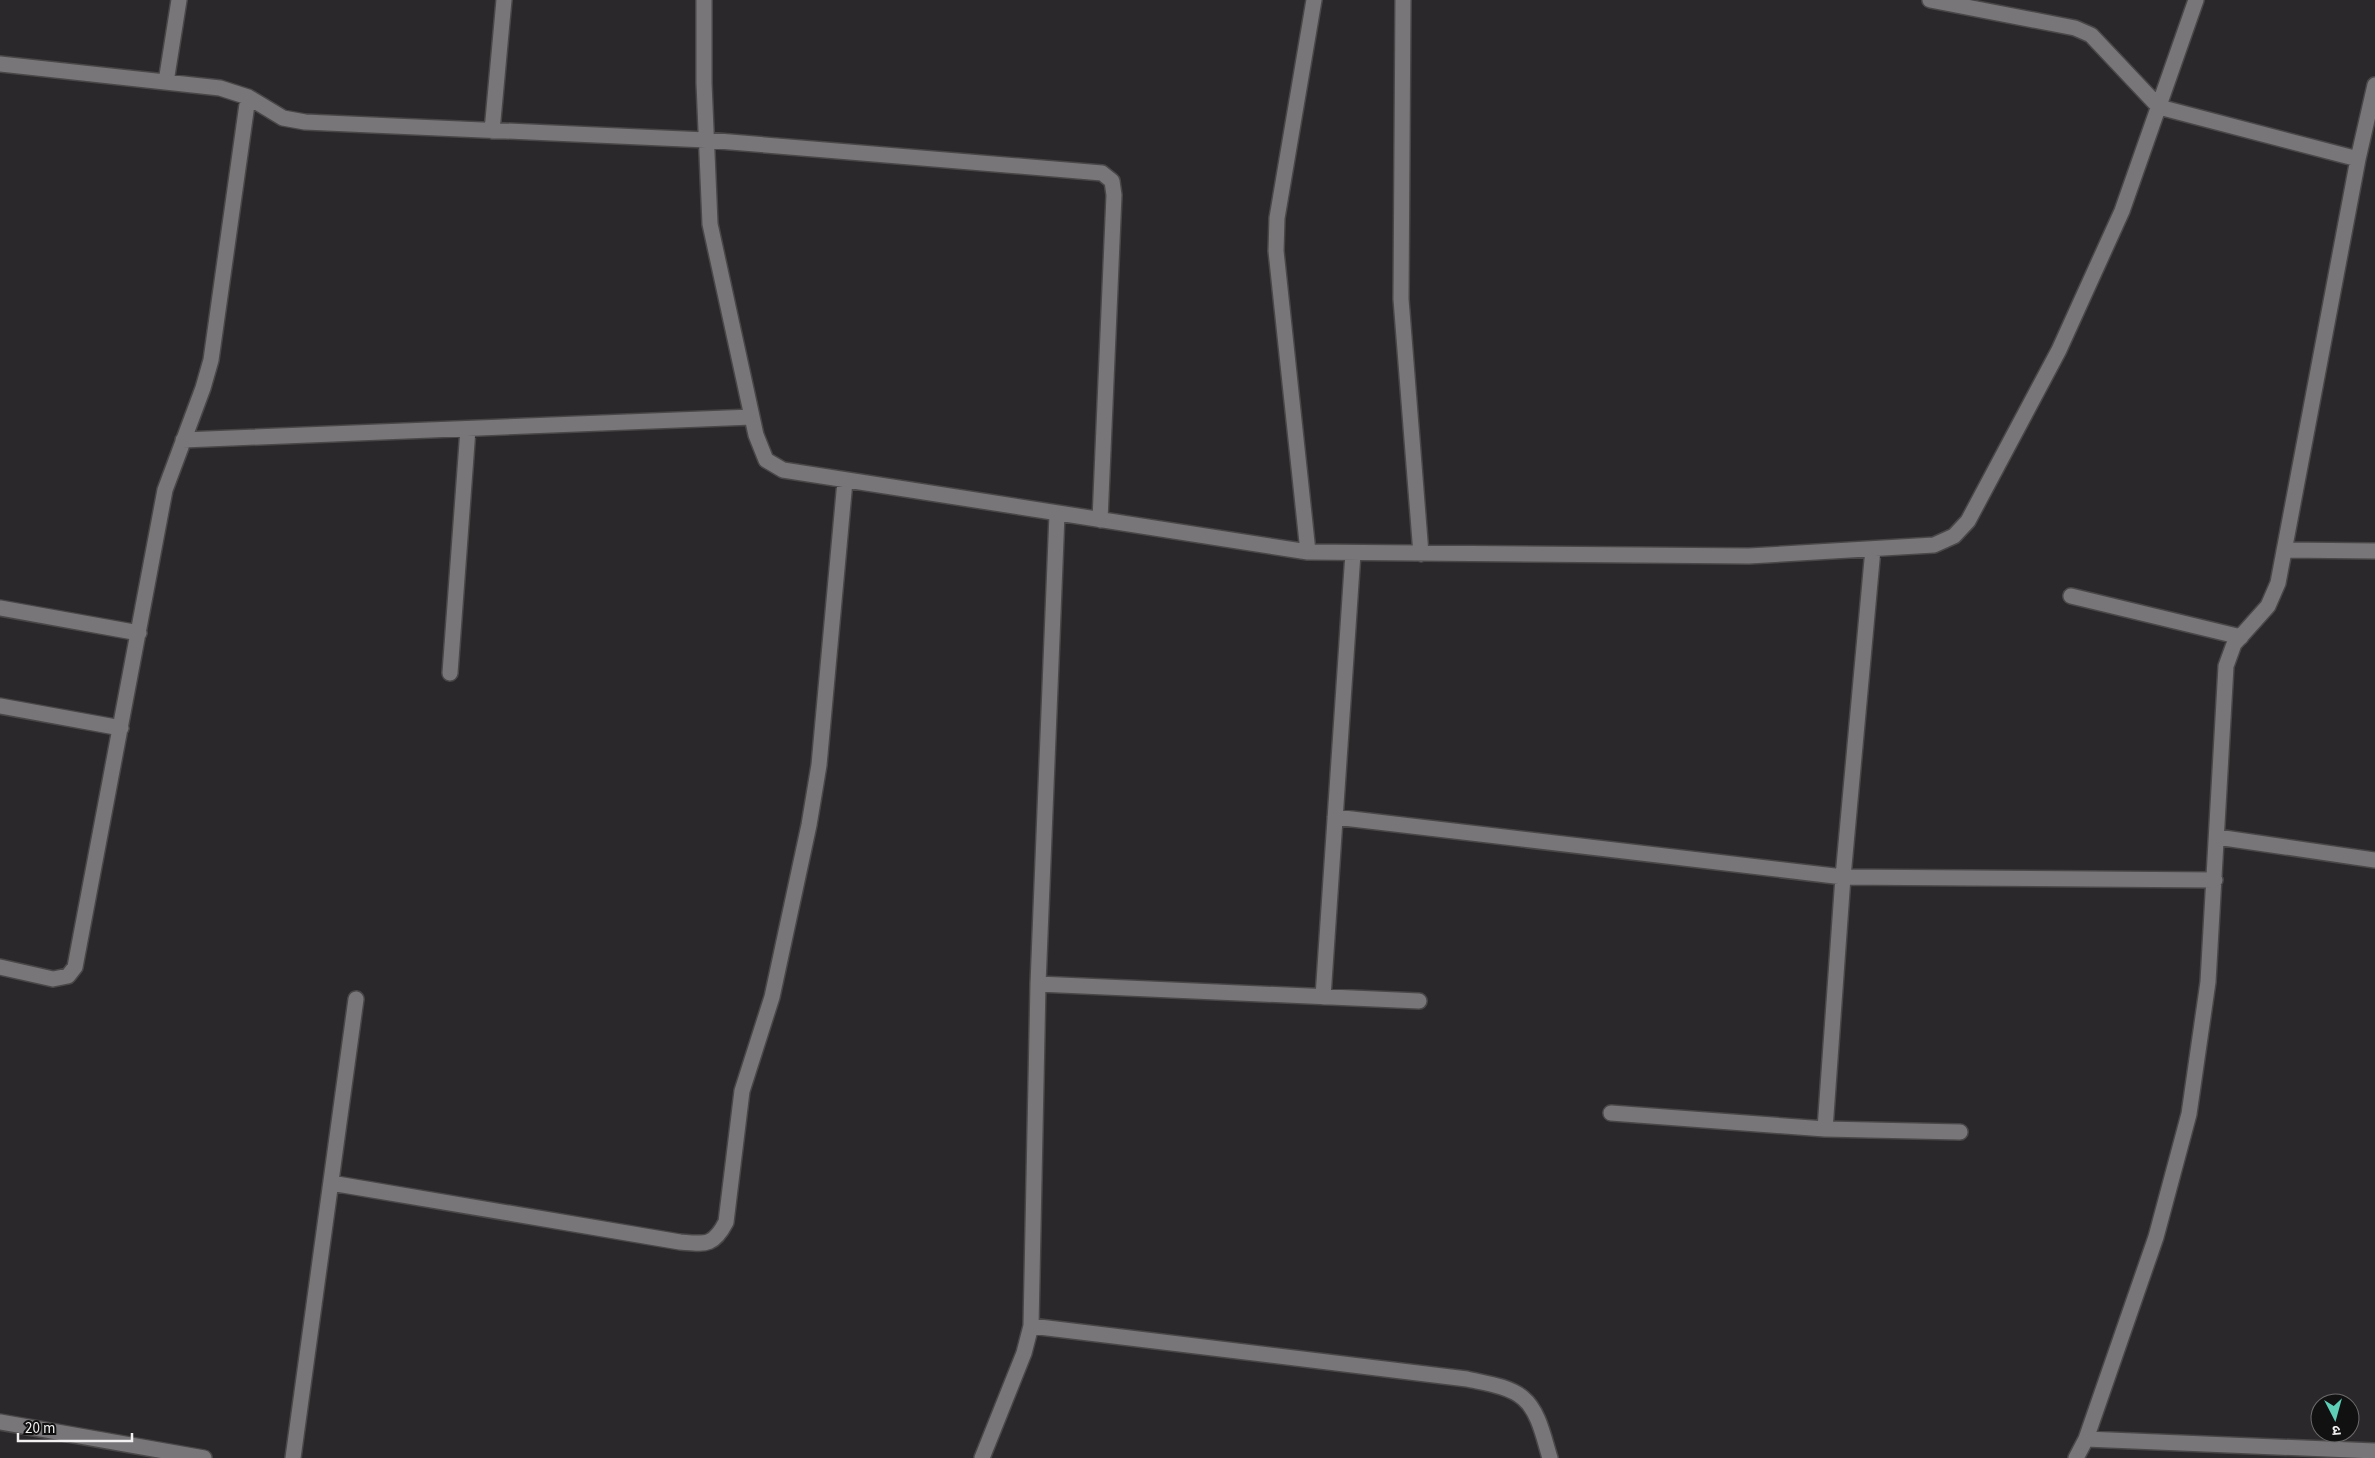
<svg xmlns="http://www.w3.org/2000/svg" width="2375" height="1458" font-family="'Source Sans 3','Noto Sans Devanagari',sans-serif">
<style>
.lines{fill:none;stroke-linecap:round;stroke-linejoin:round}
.minor-casing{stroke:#494748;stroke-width:18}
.minor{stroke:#787678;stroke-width:15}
</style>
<rect width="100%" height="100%" fill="#2a282a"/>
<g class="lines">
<g class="minor-casing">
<path id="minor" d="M704,0V83L710,224L756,435L766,460L783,470L1308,552L1749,556L1934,545L1954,536L1968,521L2059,350L2122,211L2196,0
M1403,0L1401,299L1421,554
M1930,0L2075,28L2091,35L2159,107L2358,159
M0,64L220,88L248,97L283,118L305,122L706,140L1102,173L1112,181L1114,195L1100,520
M166,82L179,0
M492,131L504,0
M183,440L752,417
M2284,550L2375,551
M1308,552L1276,251L1277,218L1314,0
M2071,596L2241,637
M0,608L139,633
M450,673L468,429
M0,706L121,728
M1335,817L1843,877L2215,880
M2217,837L2375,860
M0,967L53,979L68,976L75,967L165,490L203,388L211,360L248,97
M1038,984L1419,1001
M1323,997L1353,553
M1611,1113L1825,1129L1960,1132
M1825,1129L1843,877L1873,549
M331,1183L680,1242C705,1244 713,1247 726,1222L742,1091L772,997L809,825L819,765L845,481
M1031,1326L1467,1379C1484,1383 1509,1386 1523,1398C1539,1411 1544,1439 1550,1458
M0,1422L204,1458
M2086,1439L2375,1451
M293,1458L356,999
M982,1458L1024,1353L1031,1326L1038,984L1057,514
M2076,1458L2086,1439L2156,1237L2189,1114L2208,982L2226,666L2234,644L2268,606L2278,583L2358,159L2375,85"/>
</g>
<use href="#minor" class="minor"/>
</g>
<g transform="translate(2335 1418) rotate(174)"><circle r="24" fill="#121112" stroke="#6c6a6b"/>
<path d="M0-4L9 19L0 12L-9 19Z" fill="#5eceb7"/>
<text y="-8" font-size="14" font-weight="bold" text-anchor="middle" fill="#f2f0f1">उ</text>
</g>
<path d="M18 1433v8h114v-8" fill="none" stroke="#f2f0f1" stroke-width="2.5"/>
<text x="25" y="1433" font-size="15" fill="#f2f0f1" stroke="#121112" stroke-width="4" paint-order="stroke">20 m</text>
</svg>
